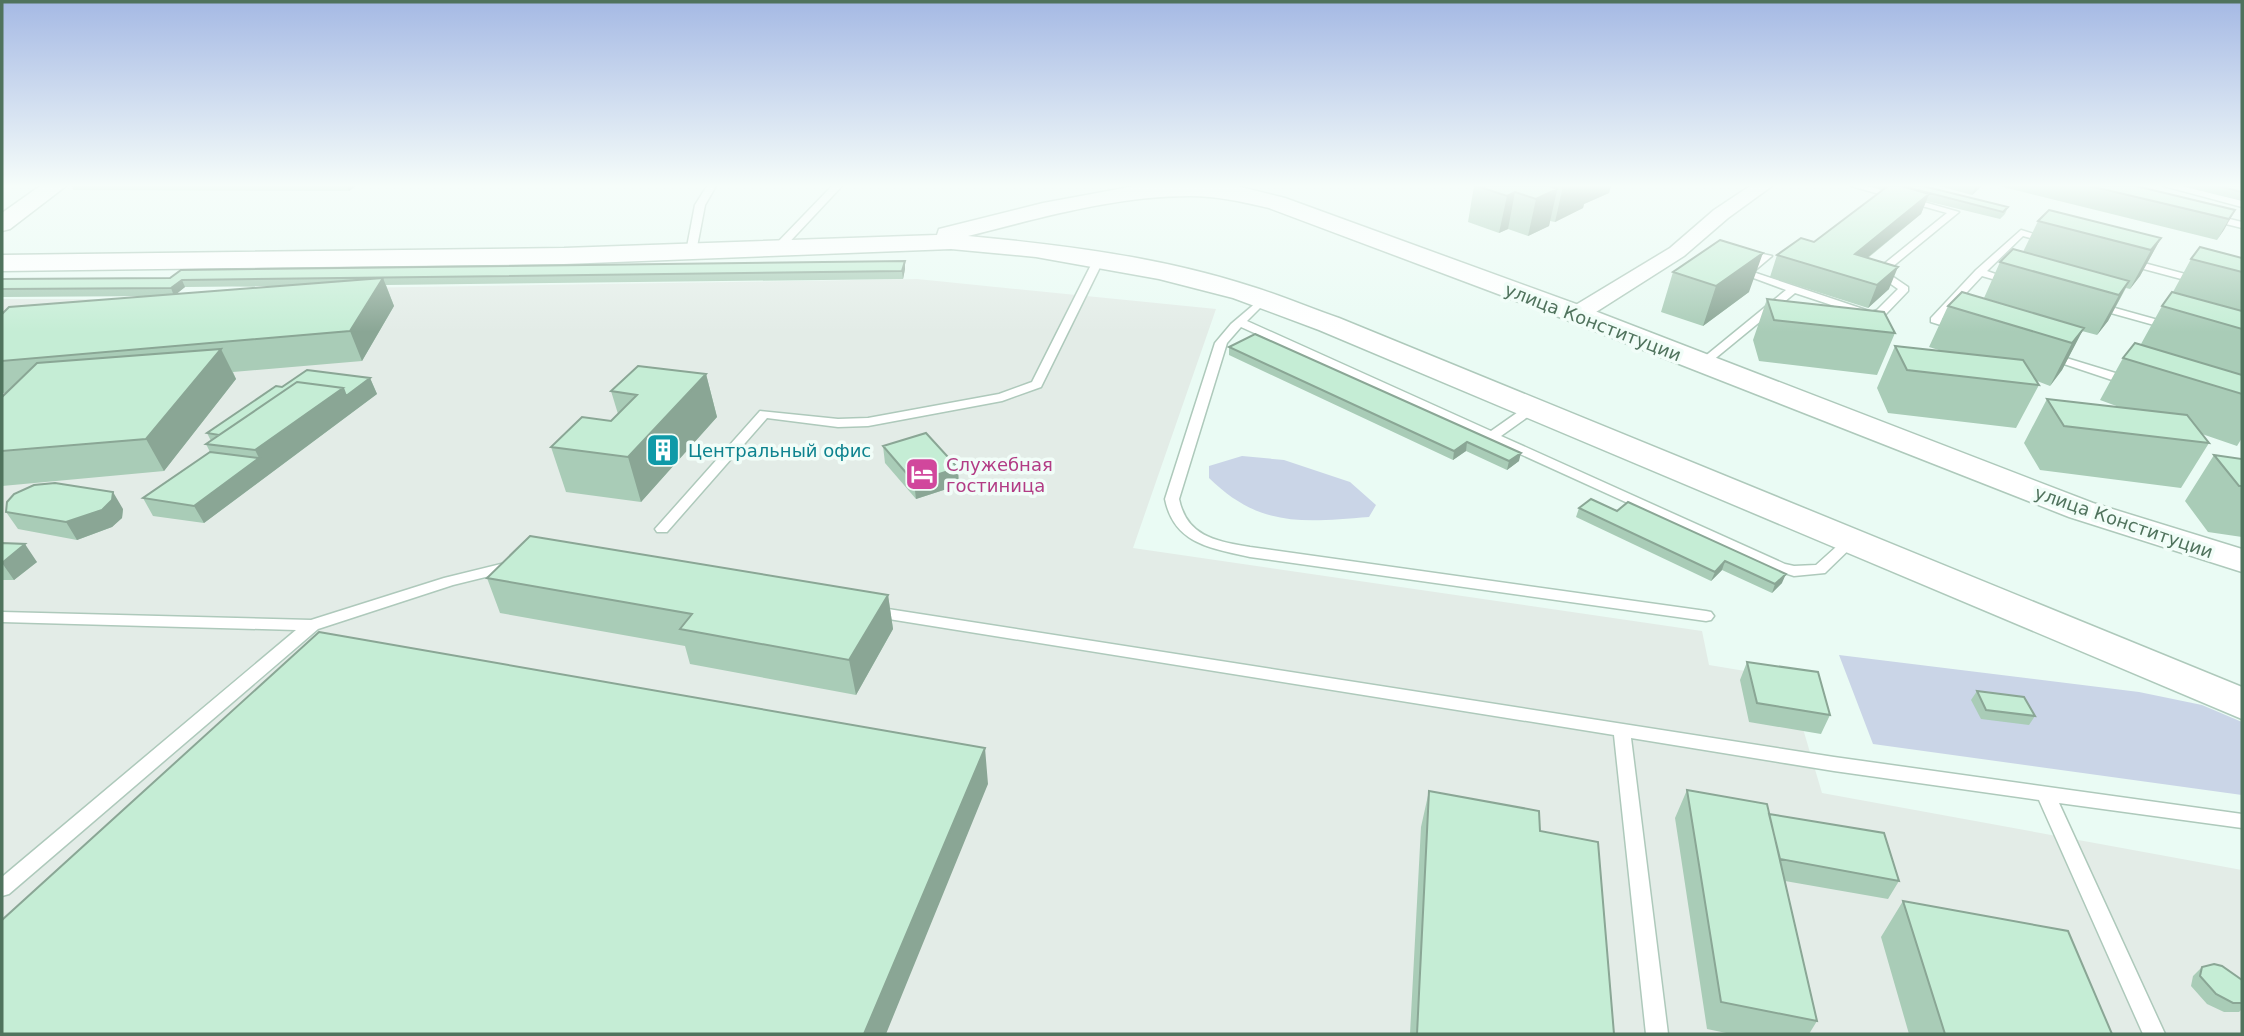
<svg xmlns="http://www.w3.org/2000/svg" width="2244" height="1036" font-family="'DejaVu Sans',sans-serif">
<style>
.industrial{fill:#e3ece7}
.green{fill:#cad5e7}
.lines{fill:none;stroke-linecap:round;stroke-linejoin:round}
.service-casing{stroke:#aec9bb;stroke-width:3}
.minor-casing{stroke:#aec9bb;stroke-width:3}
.tertiary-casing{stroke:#aec9bb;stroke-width:3}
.service{fill:#fff;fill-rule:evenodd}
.minor{fill:#fff;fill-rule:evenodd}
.tertiary{fill:#fff;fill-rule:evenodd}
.wall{fill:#a9ccb7;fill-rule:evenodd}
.shaded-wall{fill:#8aa695}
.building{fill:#c5edd5;stroke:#8aa695;stroke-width:2}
.labels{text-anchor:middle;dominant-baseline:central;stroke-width:7;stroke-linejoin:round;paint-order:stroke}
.street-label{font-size:18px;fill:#50735d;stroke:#f1fdf8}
.culture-label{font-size:18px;fill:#0d838f;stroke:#f1fdf8;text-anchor:start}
.hotel-label{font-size:18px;fill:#b23c85;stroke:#f1fdf8;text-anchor:start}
</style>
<rect width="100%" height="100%" fill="#eafbf4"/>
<path class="industrial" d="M917,279L1216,309L1133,548L1702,631L1709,665L1788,678L1822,793L2242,870V1034H2V299H165L220,290Z"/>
<path class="green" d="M1242,456L1284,460L1350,482L1376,505L1369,517C1303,522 1260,528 1209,478V466Z
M1839,655L2139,692L2202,705L2242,722V795L1873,744Z"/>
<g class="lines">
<g class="service-casing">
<path id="service" d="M707,186H716L705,205L696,252L687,254L686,252L695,205Z
M832,186H842L782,250H774V246Z
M1851,186H1867L1959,212L1886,272L1908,287V291L1885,315L1871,318L1795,293L1706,366H1698V362L1786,290L1732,270L1737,267L1744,269L1763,254L1772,256L1753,272L1872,312L1877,310L1898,289L1874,272L1947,213Z
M2164,186H2181L2242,201V207Z
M2213,215L2242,222V228L2210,220V216Z
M2021,230L2053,240L2048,243L2023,236L1987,271L2015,281L2010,284L1982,276L1942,319L1961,325V329L1957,330L1931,322V318L1976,270Z
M1099,256L1104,259L1041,387L1002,401L868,426L838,427L767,418L667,532H657L655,529L760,411L838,419L868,418L999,394L1032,382L1094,259Z
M2129,259L2204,279L2205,281L2200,284L2125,264V260Z
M1264,296L1269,299L1247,321L1491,431L1528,405H1536L1538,408L1536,411L1501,436L1785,564L1794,566L1816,565L1846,538L1851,537L1858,541L1825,573L1794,576L1775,570L1241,327L1227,343L1179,499C1187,537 1216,541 1250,547L1706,611L1711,612L1714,616L1711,620L1706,621L1250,557C1211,548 1174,544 1165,499L1215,343L1231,324Z
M2097,303L2176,325L2178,327L2172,330L2093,308V304Z
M2050,353L2135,379L2137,382L2131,386L2127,385L2046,358V354Z
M513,561L520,566L518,569L453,585L318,629L9,894L2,896V877L296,630L2,622V612L311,620L444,578Z
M875,607L1834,757L2242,814V828L2059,803L2165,1034H2143L2039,800L1834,771L1631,738L1668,1034H1646L1614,735L870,616L867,612L870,608Z"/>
</g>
<g class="minor-casing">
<path id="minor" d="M1750,186H1772L1728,218L1684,256L1585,319H1569L1566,314L1569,309L1670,248L1714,210Z"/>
</g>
<g class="tertiary-casing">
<path id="tertiary" d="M40,186H66L10,229L2,231V213Z
M1135,186H1237L1285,198L1587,308L2093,503L2242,549V572L2069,517L1567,320L1269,208C1243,202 1217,196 1190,196C1115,196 1040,218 968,236C1063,245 1162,257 1253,287C1282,296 1310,308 1339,318L2242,687V719L1319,330L1233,298L1159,279L1036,257L951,249L564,264L2,271V255L564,248L937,235L939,229L1043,203Z"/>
</g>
<use href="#service" class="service"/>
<use href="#minor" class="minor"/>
<use href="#tertiary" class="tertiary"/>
</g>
<path class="wall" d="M72,186H356L349,191L73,190Z
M1474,186H1611L1609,193L1584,204L1583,208L1555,222L1550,221L1549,226L1528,236L1508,229L1499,233L1468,222Z
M1869,186H1923L2008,207L2005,214L2000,219L1926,201L1921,214L1868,258L1889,289L1868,308L1770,277L1777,255L1814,242L1884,190Z
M1939,186H1982L1972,195Z
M1999,186H2136L2235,210L2217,240Z
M2185,186H2242V200Z
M2038,221L2161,238L2140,276L2130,289L2126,288L2108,321L2097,335L2082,331L2062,370L2050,386L2037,381L2039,385L2016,428L1888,413L1877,388L1895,346L1942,351L1929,347L1948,306L1984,298L2000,262L2023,252Z
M2242,258V438L2237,446L2202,434L2209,443L2181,488L2040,470L2024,443L2047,399L2122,408L2100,400L2123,358L2141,344L2162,306L2173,292L2191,259Z
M905,261V269L903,279L386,285L394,306L362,361L233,372L236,379L164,471L2,486V397L6,393H2V314L157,296L2,297V279L170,278ZM278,286L176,294L185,287Z
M1673,272L1749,292L1703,326L1661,312Z
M1767,299L1895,333L1877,375L1759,361L1753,340Z
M1229,347L1519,461L1507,470L1466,451L1453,460L1229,355Z
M706,374L717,417L641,502L566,492L551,447L611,421L618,414L611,391Z
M370,378L377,394L204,523L153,516L143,498L210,452L206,444L211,441L207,433L282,387Z
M883,446L959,485L916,499L885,463Z
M2214,455L2242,459V537L2208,532L2185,501Z
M1591,499L1782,583L1772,593L1722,570L1711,581L1576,517L1579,508Z
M123,509L122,518L112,527L77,540L18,529L6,512Z
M2,543L37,562L14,580H2Z
M487,578L888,595L893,629L856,695L690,664L685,646L500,613Z
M1747,662L1830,715L1821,734L1749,722L1740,680Z
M1977,691L2035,716L2029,725L1981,719L1971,700Z
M1687,790L1769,814L1899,881L1888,899L1785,881L1817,1021L1809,1034H1731L1707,1029L1675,818Z
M1429,791L1540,831L1614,1034H1410L1421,827Z
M1903,901L2112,1034H1909L1881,937Z
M2202,967L2242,980V1009L2239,1012H2224L2207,1004L2191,986L2193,976Z"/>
<path class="shaded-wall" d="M347,186H356L349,191Z
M1554,186H1558L1549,226L1528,236L1536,199Z
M1563,186H1611L1609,193L1584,204L1583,208L1555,222Z
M1976,186H1982L1972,195Z
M1515,192L1508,229L1499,233L1507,196Z
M1929,194L1921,214L1846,275L1855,254Z
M2235,210L2224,230L2217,240L2229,219Z
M2161,238L2140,276L2130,289L2151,250Z
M1763,253L1749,292L1703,326L1716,286Z
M905,261V269L903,279L902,271Z
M1898,267L1889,289L1868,308L1877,285Z
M383,278L394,306L362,361L350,331Z
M182,280L185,287L174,296L171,288Z
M2129,281L2108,321L2097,335L2119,295Z
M2084,328L2062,370L2050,386L2072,343Z
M221,349L236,379L164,471L146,439Z
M706,374L717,417L641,502L628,457Z
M370,378L377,394L204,523L194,506L259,458L255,450L343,388Z
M1467,442L1466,451L1453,460L1454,451Z
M1521,453L1519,461L1507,470L1509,461Z
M958,468L959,485L916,499L914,482Z
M113,492L123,509L122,518L112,527L77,540L66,522Z
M25,544L37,562L14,580L2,563Z
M1725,561L1722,570L1711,581L1715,572Z
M1786,574L1782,583L1772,593L1775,584Z
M888,595L893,629L856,695L849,660Z
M985,748L988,784L886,1034H864Z"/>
<path class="building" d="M1477,186H1554L1552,187L1557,189L1536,199L1515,192L1507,196Z
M1888,186H1902L1929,194L1855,254L1898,267L1877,285L1777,255L1801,238L1814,242Z
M1902,186H1923L2008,207L2003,212Z
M2090,186H2136L2235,210L2229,219Z
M2218,186H2242V192Z
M2049,210L2161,238L2151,250L2038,221Z
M1720,240L1763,253L1716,286L1673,272Z
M2200,247L2242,258V272L2191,259Z
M2013,249L2129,281L2119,295L2000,262Z
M905,261L902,271L182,280L171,288L2,289V279L170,278L181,270Z
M383,278L350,331L2,361V314L9,307Z
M1962,292L2084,328L2072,343L1948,306Z
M2172,292L2242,311V329L2162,306Z
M1767,299L1884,312L1895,333L1774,320Z
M1255,334L1521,453L1509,461L1467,442L1454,451L1229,347Z
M2135,343L2242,375V394L2123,358Z
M1895,346L2023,360L2039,385L1907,370Z
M221,349L146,439L2,451V397L37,363Z
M638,366L706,374L628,457L551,447L582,417L611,421L637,395L611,391Z
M307,370L370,378L346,396L343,388L297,382L219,435L207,433L276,386L282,387Z
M297,382L343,388L255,450L206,444Z
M2047,399L2187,415L2209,443L2064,426Z
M926,433L958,468L914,482L883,446Z
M210,452L259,458L194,506L143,498Z
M2214,455L2242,459V486H2239Z
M55,483L113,492L112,500L102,510L66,522L6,512L7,502L14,494L34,485Z
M1591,499L1617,511L1628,502L1786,574L1775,584L1725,561L1715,572L1579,508Z
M530,536L888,595L849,660L680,629L692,614L487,578Z
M2,543L25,544L2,563Z
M319,632L985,748L864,1034H2V920Z
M1747,662L1818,672L1830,715L1757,703Z
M1977,691L2024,697L2035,716L1986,710Z
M1687,790L1767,804L1817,1021L1721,1002Z
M1429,791L1539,811L1540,831L1598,842L1614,1034H1417Z
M1769,814L1884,833L1899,881L1780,859Z
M1903,901L2068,931L2112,1034H1945Z
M2214,964L2222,966L2242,980V1003H2233L2216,994L2200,976L2202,967Z"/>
<linearGradient id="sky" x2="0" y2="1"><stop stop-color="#a5b9e4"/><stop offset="0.56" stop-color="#f6fdfa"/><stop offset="1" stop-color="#f6fdfa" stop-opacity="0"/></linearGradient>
<rect width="2244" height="332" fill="url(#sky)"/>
<defs>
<g id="building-square" transform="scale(1.75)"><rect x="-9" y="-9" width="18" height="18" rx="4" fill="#0f9aa8" stroke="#f1fdf8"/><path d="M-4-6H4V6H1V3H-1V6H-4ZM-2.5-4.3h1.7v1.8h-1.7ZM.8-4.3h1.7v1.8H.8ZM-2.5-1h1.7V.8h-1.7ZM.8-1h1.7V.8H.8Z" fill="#fff"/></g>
<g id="hotel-square" transform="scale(1.75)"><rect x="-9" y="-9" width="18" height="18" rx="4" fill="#d1479c" stroke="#f1fdf8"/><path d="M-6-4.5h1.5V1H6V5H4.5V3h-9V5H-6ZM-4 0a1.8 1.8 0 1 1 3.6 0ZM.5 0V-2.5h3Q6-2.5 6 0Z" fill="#fff"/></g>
</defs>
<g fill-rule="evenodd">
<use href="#building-square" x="663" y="450"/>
<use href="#hotel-square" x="922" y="474"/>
</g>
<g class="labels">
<g class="street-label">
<text transform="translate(1593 322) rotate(21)">улица Конституции</text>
<text transform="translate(2124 522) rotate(19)">улица Конституции</text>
</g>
<g class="culture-label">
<text x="688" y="450">Центральный офис</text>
</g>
<g class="hotel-label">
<text x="946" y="464">Служебная<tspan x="946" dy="21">гостиница</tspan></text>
</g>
</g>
<rect width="2244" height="1036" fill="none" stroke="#50735d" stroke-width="7"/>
</svg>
